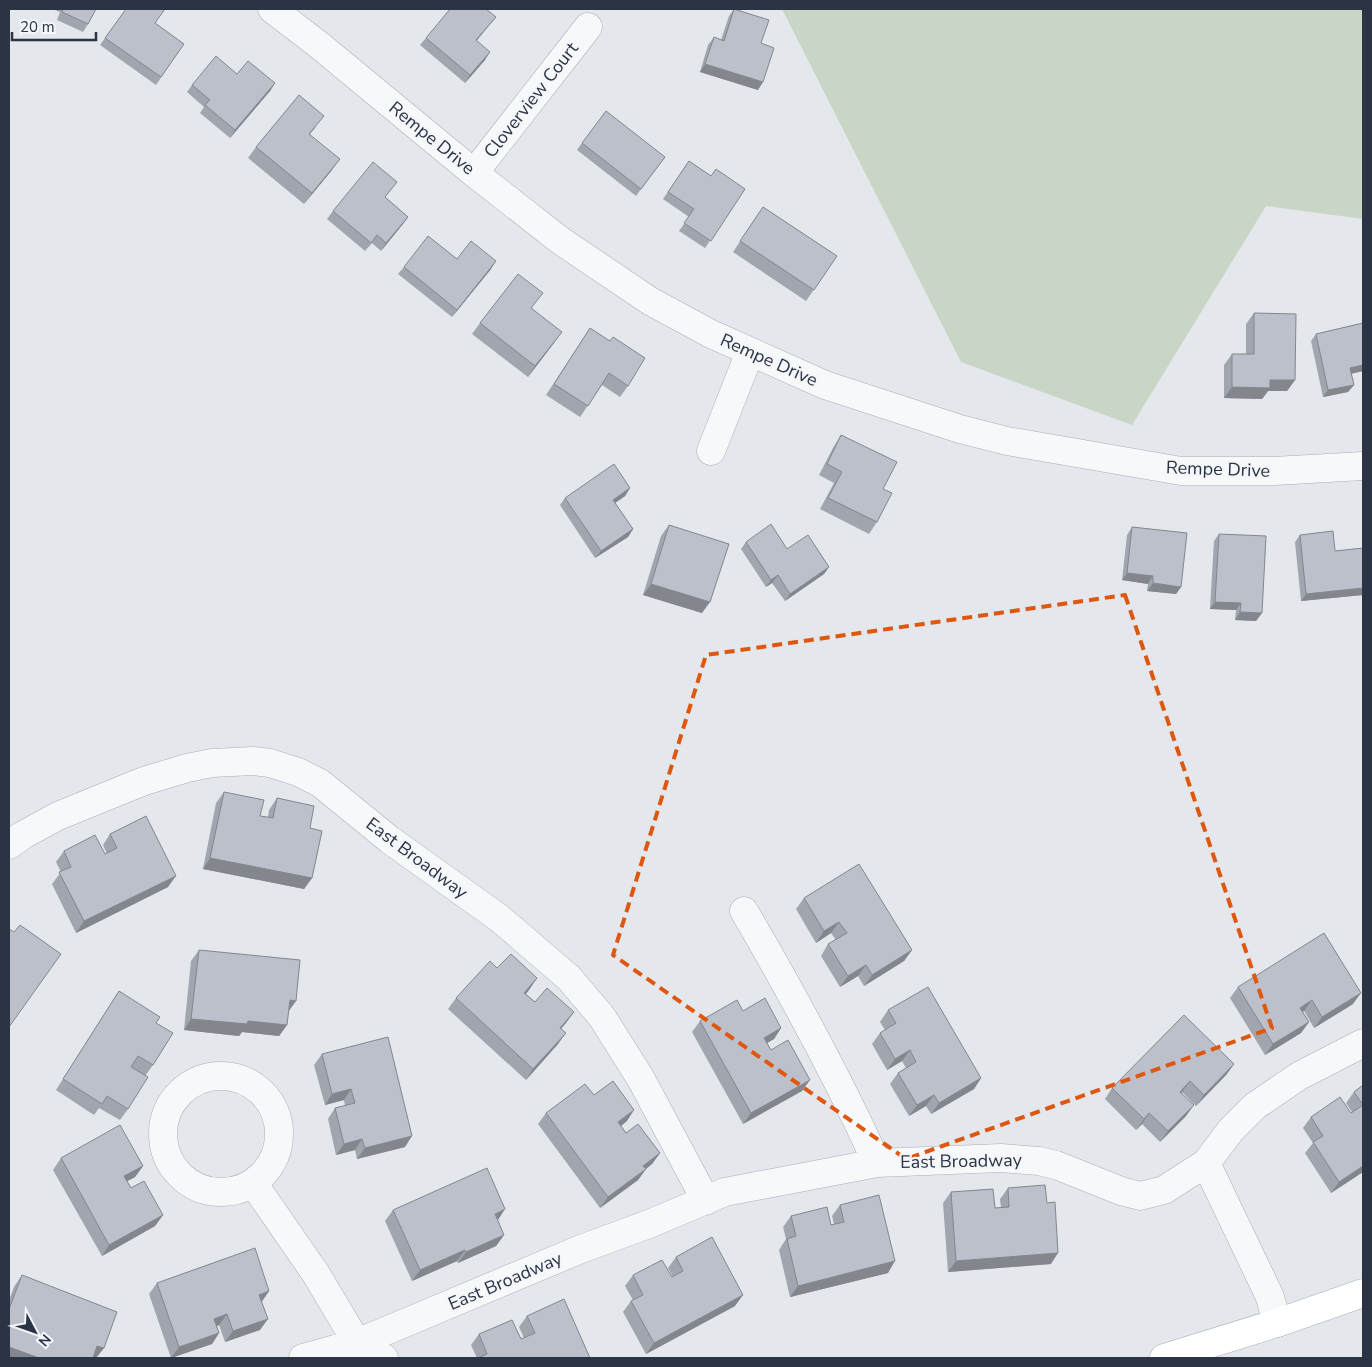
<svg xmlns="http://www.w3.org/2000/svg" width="1372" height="1367" font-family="'Nunito Sans',sans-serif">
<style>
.green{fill:#c9d6c5}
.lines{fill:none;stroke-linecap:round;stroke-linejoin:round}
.street-casing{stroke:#a9aeb7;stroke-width:29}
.secondary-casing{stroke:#a9aeb7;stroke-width:29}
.street{stroke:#f7f8fa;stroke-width:28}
.secondary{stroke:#fff;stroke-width:28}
.wall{fill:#a1a5ae}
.shaded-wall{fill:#83868d}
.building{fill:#bbc0ca;stroke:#83868d}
.marked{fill:none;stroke:#df570f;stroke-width:4;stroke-dasharray:10 6;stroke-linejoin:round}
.labels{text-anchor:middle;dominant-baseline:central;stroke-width:4.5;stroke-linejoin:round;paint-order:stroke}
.street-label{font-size:18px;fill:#2b3445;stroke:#f4f6f9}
</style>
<rect width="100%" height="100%" fill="#e4e7ec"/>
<path class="green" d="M782,9H1363V219L1266,206L1132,425L961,362Z"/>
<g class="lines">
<g class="street-casing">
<path id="street" d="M272,9L319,45L474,173L561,241L650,301L711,334L825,385L960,429L1007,441L1181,471H1274L1363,466
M474,173L588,27
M711,451L750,352
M9,845L23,835L58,816L144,781L187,768L212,763L253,761L270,763L298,772L320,783L390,840L499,918L569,978L602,1017L641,1079L706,1201
M744,911C792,993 837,1076 877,1163
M163 1134a58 58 0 1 1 116 0a58 58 0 1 1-116 0Z
M253,1183L316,1274L357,1343L384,1358
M1277,1323L1270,1297L1206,1163L1231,1130L1255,1106L1299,1076L1363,1043
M303,1358L357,1343L581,1249L649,1224L725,1192L877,1163L1001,1158L1039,1161L1056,1165L1121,1191L1140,1196L1164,1190L1206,1163"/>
</g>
<g class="secondary-casing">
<path id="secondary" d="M1164,1358L1277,1323L1363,1293"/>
</g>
<use href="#street" class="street"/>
<use href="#secondary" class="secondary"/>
</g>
<path class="wall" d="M52,9H96L88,24L83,32L57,20L60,12Z
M126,9L155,23L184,44L156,85L100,45Z
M734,9L761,43L758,90L700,72L708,45L714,37L721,40L729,16Z
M496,17L476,41L485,60L465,83L420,45L426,38Z
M237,74L275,83L270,91L230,138L200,113L204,107L187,92L192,85Z
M316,127L310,134L332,170L304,204L248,158L256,147Z
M582,143L665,157L636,196L577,150Z
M689,161L711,176L745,189L705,248L679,231L689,217L663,199Z
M397,182L385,197L408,217L403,224L381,251L372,243L365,251L327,219L333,211Z
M763,207L837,256L806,301L733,252Z
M404,267L491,269L452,317L398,274Z
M532,308L554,343L528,377L472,334L480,323Z
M1254,313L1295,380L1287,391H1268L1262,399L1224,398V365L1232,354H1246V324Z
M1363,323V371L1351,374L1354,385L1348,392L1323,397L1311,341L1316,334Z
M590,328L628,386L620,397L602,385L580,417L546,395Z
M841,435L883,489L877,522L869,534L820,509L834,483L819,475L834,446Z
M630,488L625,496L615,503L633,529L628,537L595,558L560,505L565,498Z
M669,525L702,613L643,595L661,536Z
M1132,527L1181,587L1176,594L1147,591L1148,584L1122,580L1127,535Z
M1219,534L1262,613L1256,621L1235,620L1236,610L1210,609L1214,541Z
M1300,535L1335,551L1363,595L1301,601L1295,542Z
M746,542L787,549L829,567L824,574L785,601L772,583L766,587L741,549Z
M224,792L260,816L268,817L269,810L277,798L310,828L312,878L304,889L203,869L216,803Z
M110,834L168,887L76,933L52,884L61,872L56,862L64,851L105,854H107L103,845Z
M804,898L912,950L904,961L864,986L858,976L840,987L821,956L828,944L836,940L831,933L816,943L796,909Z
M199,950L296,1001L288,1011L287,1025L279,1036L242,1032L239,1036L184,1030L191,961Z
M497,968L537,978L526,994L535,1002L574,1012L561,1029L558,1044L526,1080L448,1009L456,998Z
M1238,987L1353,1004L1314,1028L1304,1011L1303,1012L1309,1022L1301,1033L1265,1055L1230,998Z
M119,991L156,1023L153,1065L145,1076L128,1109L120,1120L99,1108L94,1115L56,1090Z
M888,1010L981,1078L974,1089L931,1114L926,1106L909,1116L890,1084L898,1073L906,1068L902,1061L887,1070L872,1044L880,1033L885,1030L880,1022Z
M743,1011L781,1028L774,1039L767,1043L771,1050L802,1091L743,1124L692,1032L700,1021Z
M322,1054L405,1147L357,1159L355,1150L336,1155L328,1119L335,1108L345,1106L344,1100L325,1105L314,1065Z
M1234,1064L1226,1075L1196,1106L1182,1092L1186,1116L1160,1142L1142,1124L1136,1130L1105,1099L1112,1088Z
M1363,1085V1172L1331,1193L1305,1153L1313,1143L1303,1128L1311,1117L1351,1113L1352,1112L1346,1103L1354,1092Z
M594,1095L627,1121L621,1126L626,1133L660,1153L652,1164L646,1169L638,1180L600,1208L538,1124L546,1113Z
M61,1158L143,1166L135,1177L127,1181L131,1188L163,1215L155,1226L102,1256L53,1170Z
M1008,1188L1051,1264L948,1272L943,1203L951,1192L995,1208L1001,1207L1000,1199Z
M840,1205L888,1273L790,1297L779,1250L786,1239L783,1227L791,1216L831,1225L834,1224L832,1216Z
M393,1210L498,1220L504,1235L496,1246L458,1263L457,1261L412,1281L385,1221Z
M676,1257L735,1306L646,1354L623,1312L631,1301L633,1300L625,1286L633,1275L672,1277H673L668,1268Z
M22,1275L104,1348L96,1358H9V1300L14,1287Z
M157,1283L269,1291L262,1302L260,1330L225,1342L219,1325L217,1326L219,1333L212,1344L171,1358L149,1294Z
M527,1316L590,1358H477L471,1345L479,1334L521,1339L524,1338L519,1327Z"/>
<path class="shaded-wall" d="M496,17L490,24L471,48L476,40Z
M490,52L485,60L465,83L470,75Z
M705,64L763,82L758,90L700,72Z
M275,83L270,91L230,138L235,130Z
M340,159L332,170L304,204L312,193Z
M408,217L403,224L381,251L386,243Z
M496,261L491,269L452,317L457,310Z
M562,332L554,343L528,377L535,366Z
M1363,365V371L1345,375L1350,368Z
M1270,380H1295L1287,391H1268L1262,399L1224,398L1232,387Z
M1354,385L1348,392L1323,397L1328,390Z
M630,488L625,496L608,508L613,500Z
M633,529L628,537L595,558L601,551Z
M829,567L824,574L785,601L790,594Z
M1127,573L1153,576L1148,584L1122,580Z
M778,575L772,583L766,587L771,580Z
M1153,583L1181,587L1176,594L1147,591Z
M651,584L710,602L702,613L643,595Z
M1363,588V595L1301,601L1306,594Z
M1215,602L1241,603L1236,610L1210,609Z
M1240,612L1262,613L1256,621L1235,620Z
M210,858L312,878L304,889L203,869Z
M176,876L168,887L76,933L84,921Z
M839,922L831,933L816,943L824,931Z
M912,950L904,961L864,986L872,975Z
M866,965L858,976L840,987L848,976Z
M537,978L529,990L517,1004L524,993Z
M1361,993L1353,1004L1314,1028L1322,1017Z
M290,1000L296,1001L288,1012Z
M1312,1000L1304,1011L1292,1019L1300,1008Z
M574,1012L566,1023L552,1039L560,1028Z
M191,1019L248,1021L287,1025L279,1036L242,1032L239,1036L184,1030Z
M1309,1022L1301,1033L1265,1055L1273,1044Z
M781,1028L774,1039L756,1049L764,1038Z
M566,1033L558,1044L526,1080L533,1069Z
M910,1050L902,1061L887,1070L895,1059Z
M1234,1064L1226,1075L1196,1106L1204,1095Z
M981,1078L974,1089L931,1114L939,1103Z
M810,1080L802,1091L743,1124L751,1113Z
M1190,1081L1182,1092L1172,1103L1180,1092Z
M351,1089L344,1100L325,1105L332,1094Z
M934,1095L926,1106L909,1116L917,1105Z
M1194,1105L1186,1116L1160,1142L1168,1131Z
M634,1110L627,1121L611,1134L618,1122Z
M1149,1113L1142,1124L1136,1130L1144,1119Z
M412,1136L405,1147L357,1159L365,1148Z
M362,1139L355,1150L336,1155L344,1144Z
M660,1153L652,1164L637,1176L646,1169L638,1180L600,1208L608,1197L643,1166Z
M143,1166L135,1177L116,1187L124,1176Z
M1363,1166V1172L1331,1193L1339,1182Z
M505,1209L498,1220L495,1214Z
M163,1215L155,1226L102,1256L109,1245Z
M504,1235L496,1246L458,1263L466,1252Z
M465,1250L457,1261L412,1281L420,1270Z
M1058,1253L1051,1264L948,1272L956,1261Z
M895,1261L888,1273L790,1297L798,1286Z
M269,1291L261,1302L259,1295Z
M743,1295L735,1306L646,1354L654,1343Z
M227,1314L219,1325L207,1330L214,1319Z
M268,1319L260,1330L225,1342L233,1331Z
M219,1333L212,1344L171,1358L179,1347Z
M97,1346L104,1348L96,1358L90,1357Z
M9,1347L39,1358H9Z"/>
<path class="building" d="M63,9H96L88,24L62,12Z
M126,9H165L155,23L184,44L161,77L105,38Z
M450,9H486L496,17L476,40L490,52L470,75L426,38Z
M734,9L769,20L761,43L774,48L763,82L705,64L714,37L724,41Z
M216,56L237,74L248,61L275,83L235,130L205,105L210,100L192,85Z
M299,95L324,116L309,134L340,159L312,193L256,147Z
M606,111L665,157L641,189L582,143Z
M689,161L711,176L716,169L745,189L711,241L684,223L694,209L668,192Z
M373,162L397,182L385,197L408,217L386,243L377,235L371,243L333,211Z
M763,207L837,256L814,290L740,241Z
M428,236L457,259L471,241L496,261L457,310L404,267Z
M518,274L543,293L531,308L562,332L535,366L480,323Z
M1254,313L1296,314L1295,380H1270V388L1232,387V354H1254Z
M1363,323V365L1350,368L1354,385L1328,390L1316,334Z
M590,328L610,341L613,337L645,358L628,386L609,373L588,406L554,384Z
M841,435L897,462L883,489L892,493L877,522L828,498L842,472L827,464Z
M614,464L630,488L613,500L633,529L601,551L565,498Z
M771,524L787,549L808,535L829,567L790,594L778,575L771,580L746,542Z
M669,525L729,544L710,602L651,584Z
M1132,527L1187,533L1181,587L1153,583V576L1127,573Z
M1333,531L1335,551L1363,548V588L1306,594L1300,535Z
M1219,534L1266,536L1262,613L1240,612L1241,603L1215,602Z
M224,792L264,800L260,816L273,818L277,798L314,806L310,828L322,831L312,878L210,858Z
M146,816L176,876L84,921L59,872L71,867L64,851L95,835L105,854L117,848L110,834Z
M859,864L912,950L872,975L866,965L848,976L828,944L847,933L839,922L824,931L804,898Z
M20,925L61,954L9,1027V929L14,932Z
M1324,933L1361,993L1322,1017L1312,1000L1300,1008L1309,1022L1273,1044L1238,987Z
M199,950L300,960L296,1001L290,1000L287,1025L248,1021L247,1024L191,1019Z
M511,954L537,978L524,993L535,1002L547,988L574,1012L560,1028L566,1033L533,1069L456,998L490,961L497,968Z
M928,987L981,1078L939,1103L934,1095L917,1105L898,1073L916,1062L910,1050L895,1059L880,1033L896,1023L888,1010Z
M119,991L160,1017L156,1023L173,1033L153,1065L138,1056L131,1067L148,1077L128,1109L107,1096L102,1104L63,1079Z
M765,998L781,1028L764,1038L771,1050L788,1040L810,1080L751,1113L700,1021L737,1000L743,1011Z
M1184,1015L1234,1064L1204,1095L1190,1081L1180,1092L1194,1105L1168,1131L1149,1113L1144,1119L1112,1088Z
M388,1037L412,1136L365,1148L362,1139L344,1144L335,1108L355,1103L351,1089L332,1094L322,1054Z
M613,1081L634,1110L618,1122L626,1133L638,1124L660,1153L643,1166L646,1169L608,1197L546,1113L585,1084L594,1095Z
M1363,1085V1166L1339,1182L1313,1142L1323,1136L1311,1117L1340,1097L1351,1113L1363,1105L1354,1092Z
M120,1125L143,1166L124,1176L131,1188L144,1181L163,1215L109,1245L61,1158Z
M487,1168L505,1209L495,1214L504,1235L466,1252L465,1250L420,1270L393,1210Z
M1045,1185L1047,1203L1055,1202L1058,1253L956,1261L951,1192L993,1189L995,1208L1009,1207L1008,1188Z
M879,1195L895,1261L798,1286L787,1239L796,1236L791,1216L827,1207L831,1225L844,1222L840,1205Z
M712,1237L743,1295L654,1343L631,1301L643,1295L633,1275L662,1260L672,1277L683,1271L676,1257Z
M255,1248L269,1291L259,1295L268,1319L233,1331L227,1314L214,1319L219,1333L179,1347L157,1283Z
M22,1275L117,1312L104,1348L97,1346L93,1358H39L9,1347V1309Z
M564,1299L590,1358H478L487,1354L479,1334L512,1320L521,1339L535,1333L527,1316Z"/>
<path class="marked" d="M1125,595L1272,1028L906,1159L613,955L706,655Z"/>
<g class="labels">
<g class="street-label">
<text transform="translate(531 100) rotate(-52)">Cloverview Court</text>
<text transform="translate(432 138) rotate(39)">Rempe Drive</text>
<text transform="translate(769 360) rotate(24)">Rempe Drive</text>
<text transform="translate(1218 469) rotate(2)">Rempe Drive</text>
<text transform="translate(417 858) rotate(37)">East Broadway</text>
<text transform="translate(961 1161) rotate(-1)">East Broadway</text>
<text transform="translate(505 1281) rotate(-23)">East Broadway</text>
</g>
</g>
<rect width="1372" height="1367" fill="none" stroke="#2b3445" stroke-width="20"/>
<g transform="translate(35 1332) rotate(131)" stroke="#f4f6f9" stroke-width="4" paint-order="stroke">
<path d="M0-4L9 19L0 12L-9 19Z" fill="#2b3445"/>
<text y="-8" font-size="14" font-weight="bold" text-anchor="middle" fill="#2b3445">N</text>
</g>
<path d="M12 32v8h84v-8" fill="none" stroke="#2b3445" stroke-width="2.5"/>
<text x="20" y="32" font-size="15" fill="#2b3445" stroke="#f4f6f9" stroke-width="4" paint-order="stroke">20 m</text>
</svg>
